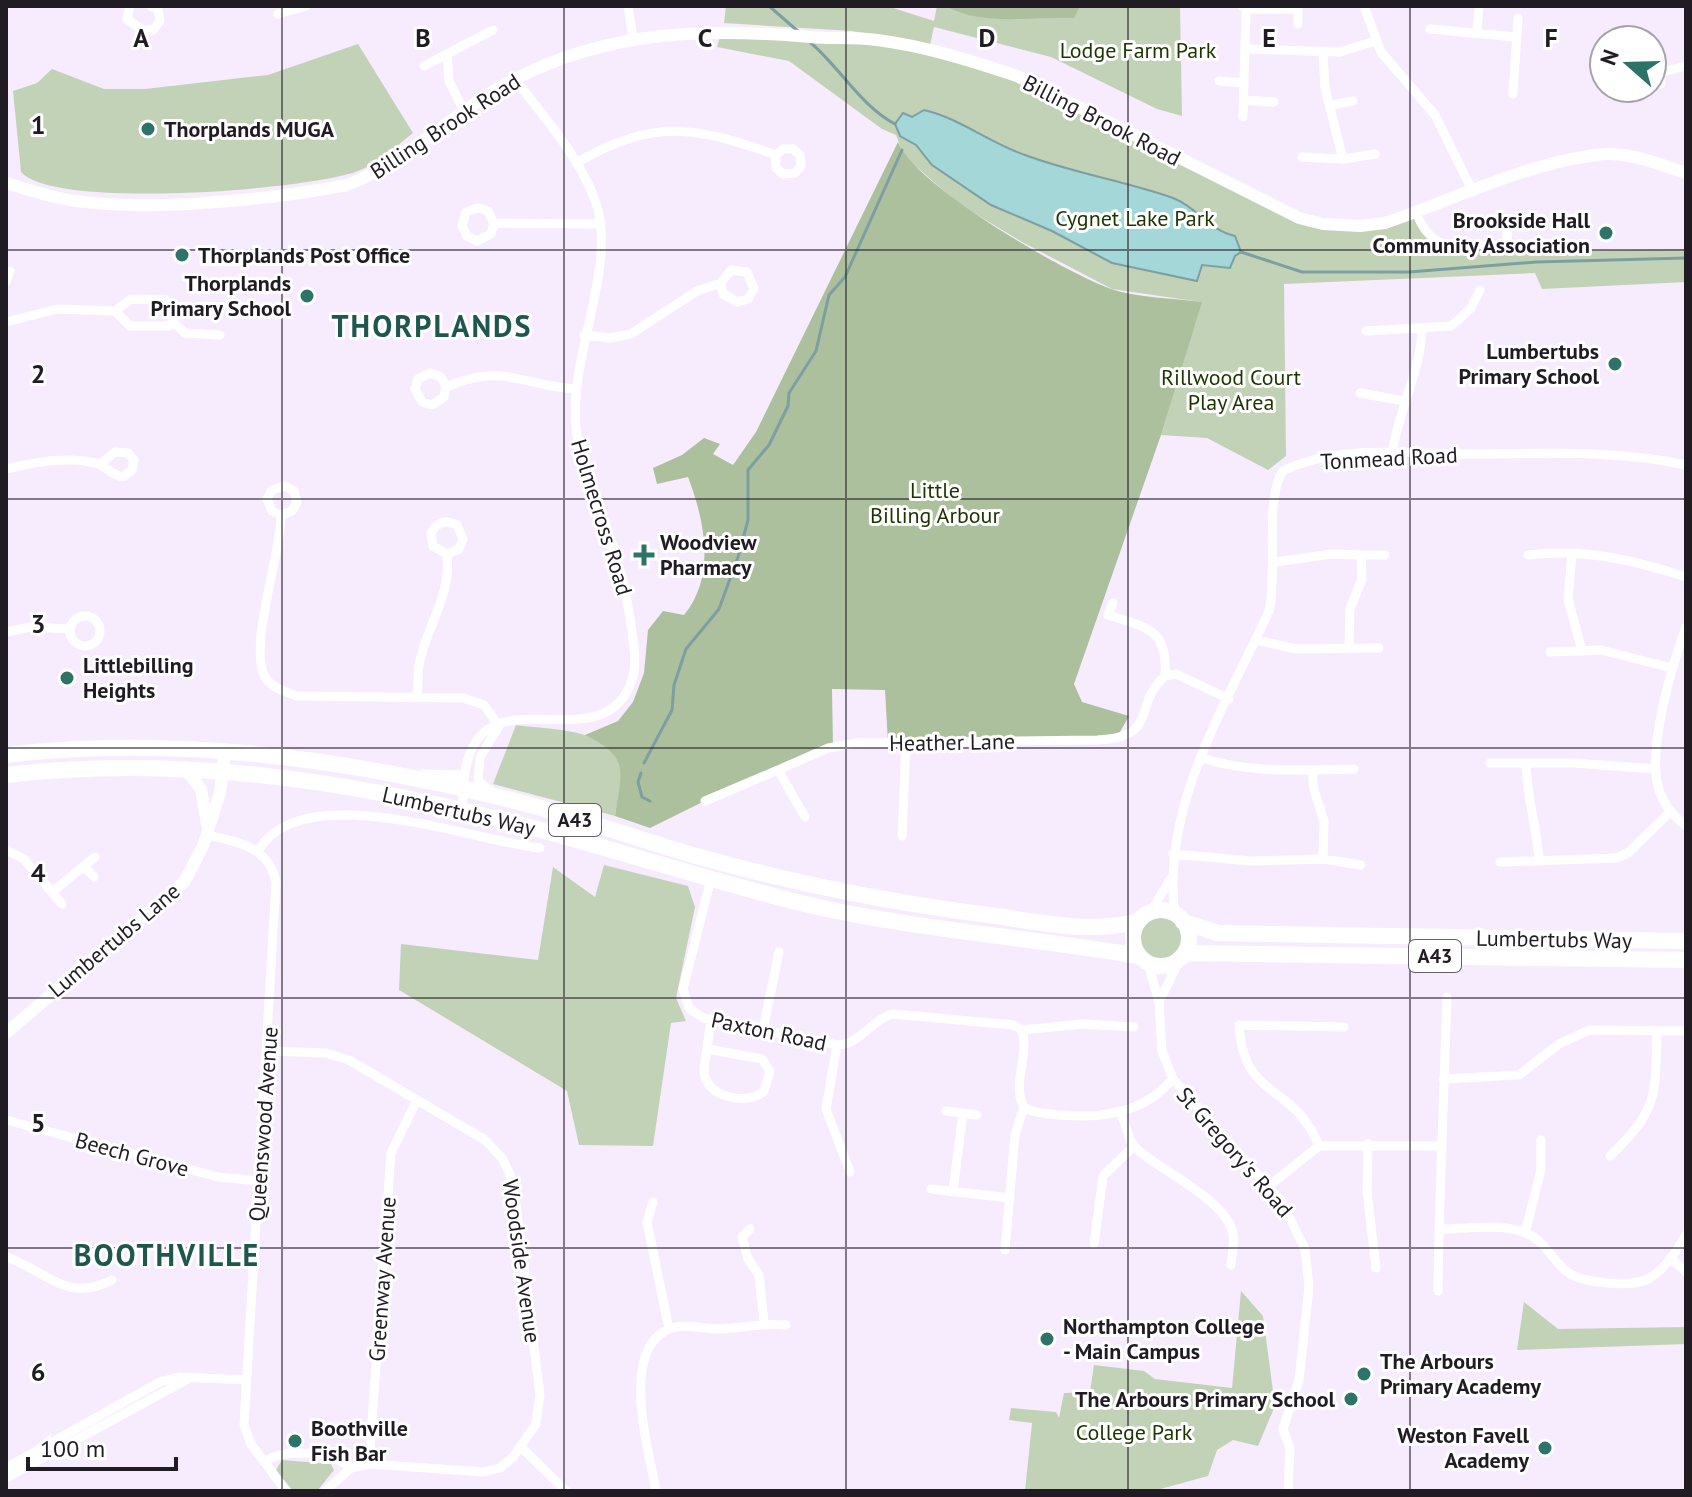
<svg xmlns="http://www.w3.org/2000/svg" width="1692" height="1497" font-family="'PT Sans',sans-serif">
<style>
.green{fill:#c2d2b7}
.forest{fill:#acc09d}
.water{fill:#a4d7d8;stroke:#7d9fa2;stroke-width:2}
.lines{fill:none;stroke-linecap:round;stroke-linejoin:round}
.stream{stroke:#7d9fa2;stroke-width:3}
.street{stroke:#fff;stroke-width:9}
.secondary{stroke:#fff;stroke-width:12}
.highway{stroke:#fff;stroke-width:16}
.grid{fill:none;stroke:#211c24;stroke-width:2;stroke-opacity:0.55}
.poi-dot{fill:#2d7368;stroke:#fff;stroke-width:3}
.labels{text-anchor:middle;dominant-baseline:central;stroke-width:6;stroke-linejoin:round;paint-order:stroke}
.shield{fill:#fff;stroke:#646066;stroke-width:2}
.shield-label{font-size:20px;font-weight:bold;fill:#211c24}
.park-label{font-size:22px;fill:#1c3400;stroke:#fff}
.street-label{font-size:22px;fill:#211c24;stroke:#fff}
.poi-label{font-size:22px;font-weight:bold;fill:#211c24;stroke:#fff;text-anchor:start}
.district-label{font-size:30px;font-weight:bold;letter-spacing:2px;fill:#1f574f;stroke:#fff}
.grid-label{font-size:26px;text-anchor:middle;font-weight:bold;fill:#211c24;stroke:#fff;stroke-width:6;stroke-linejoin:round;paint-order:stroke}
</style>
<rect width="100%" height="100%" fill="#f6ecfe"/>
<path class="green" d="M726,6H887L934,21L937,6H1180L1182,116L1157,109L1051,57L934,27L930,45L852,31L724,23Z
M721,32L875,40L980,64L1299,218L1360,226L1416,212L1434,243L1562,251L1686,249V282L1542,289L1535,273L1284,284L1286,456L1268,470L1207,438L1161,435L1201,302L1112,289L1022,242L959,204L904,156L896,135L882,129L789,61L717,47Z
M358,44L413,133C395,147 379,163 358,171C309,190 53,210 21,172L13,91L37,83L52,69L104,89H145L268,75Z
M516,725C547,730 611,727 622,766C625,779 617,802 615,816L493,784Z
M604,865L688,886L695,907L676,998L686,1021L671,1023L653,1146L579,1145L567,1091L399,990L401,944L538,960L553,867L595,897Z
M1140 939a21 21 0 1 1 42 0a21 21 0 1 1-42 0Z
M1241,1291L1263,1316L1275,1406L1258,1446L1233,1440L1217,1450L1208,1476L1153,1491H1025L1032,1423L1009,1420L1011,1408L1056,1412L1059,1418L1064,1393L1090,1392L1094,1365L1144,1371L1155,1379L1232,1388Z
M1524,1302L1558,1329L1686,1327V1344L1517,1350Z
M282,1460L331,1464L334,1470L317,1491H293L276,1470Z"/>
<path class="forest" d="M946,6H1080L1074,18C1033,16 982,27 946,6Z
M898,142C915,186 1064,272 1111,289C1138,298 1173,298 1202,302L1161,435L1074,684L1082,702L1129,716L1116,739L888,743L885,690L832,689L833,747L733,787L650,828L615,816C622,770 630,757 585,735L618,721L633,702L644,673L648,630L663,611L684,615C716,577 705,521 688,477L657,484L653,468L682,455L704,438L720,444L713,454L733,465L756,432Z"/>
<path class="water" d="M924,110C959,118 990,143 1025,155C1073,173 1125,181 1173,198C1199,208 1206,229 1235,236L1241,252L1235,256L1230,268L1202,265L1197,281L1112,263L1052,231L991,205L932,165L916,145L900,136L895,124L903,113L912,117Z"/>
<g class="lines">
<path class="stream" d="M769,6L800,33
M811,43C840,68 861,106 895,124
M1241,252L1302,272H1409L1536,262L1686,258
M644,763L672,710L674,685L686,649L719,609L738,557L748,520V470L769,445L788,406L789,393L816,351L829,295L845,277L902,150
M641,773L638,782L642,797L650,801"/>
<path class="street" d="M628,6L633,38
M1242,6L1246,9L1243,117
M1364,6L1381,52L1435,115L1473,192
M129,9L127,19L142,30H153L160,21L158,10L151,6
M1246,9H1298
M278,14L306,6
M1298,24V6
M1430,29L1515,37
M1477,32L1479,6
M1246,49L1340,52L1375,41
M1323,53L1325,88L1343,159
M447,54L449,81L464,111
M1655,60L1661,84
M424,66L493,30
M1658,73L1686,66
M1219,81L1244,83
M1513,94L1518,18
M1243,100L1274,102
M1332,105L1353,101
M1302,157L1343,159L1375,154
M576,163C654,118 694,126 776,155L783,149H793L800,155L801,166L795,173L783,174L776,168V155
M1416,212C1433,258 1463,245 1507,246V223
M494,223L488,211L478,208L466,212L462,226L467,236L477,241L491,234L494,223L601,224
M6,282L10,271
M6,322L57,309L115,311L131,299L166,300L175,308L176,316L169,326H130L115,311
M174,323L185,333L220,335
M1366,331L1451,326L1471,308L1480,290
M584,335L610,338L631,334L697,291L721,283L731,270L747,272L754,289L748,299L737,302L723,294L721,283
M446,387L441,377L430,373L418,379L415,389L422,402L432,405L444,397L446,387C505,362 521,386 576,389
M1360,393L1404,401
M1392,454C1398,411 1420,374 1422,330
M6,469C36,462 65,456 96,463C106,466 111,475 123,477L132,470L134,460L128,453L115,452L100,464
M281,515L292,511L297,502L294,491L285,486L272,490L267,499L272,511L281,515C281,555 248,646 265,677C271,688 285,691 296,696L463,698L484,705L499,726
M1572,554L1568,599L1582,651
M1361,555H1385
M1528,555C1582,548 1634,560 1686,577
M1275,562L1332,554L1361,555L1362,579L1350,609L1349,648
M70 631a15 15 0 1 1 30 0a15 15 0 1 1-30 0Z
M1686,627C1672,666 1648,745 1658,786C1662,803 1672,815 1686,826
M6,632L30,627L69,629
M1256,640L1296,649L1379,648
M1550,652L1601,650L1672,668
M1165,676L1176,674L1229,699
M417,697C418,687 418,676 419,665C426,627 452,595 447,554L433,546L431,533C437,522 446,519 457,525L463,539L459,549L447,554
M1202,758C1252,774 1302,770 1354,769
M1490,763H1574L1656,769
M1526,763C1527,797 1536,826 1539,858
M1312,770L1314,790L1324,821L1323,859
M423,774L463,775
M491,791L478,781L480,757L499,726
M705,801L778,770
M463,810C457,646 600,775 632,680C637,665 634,647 632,631C627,595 619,560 606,526C594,494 579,462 576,427C569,354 619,264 595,200C579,156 543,116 515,79
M805,817L778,770L828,748L857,743L1097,740C1160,737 1131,707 1165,676C1168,629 1148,628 1108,615L1113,603
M207,835C237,842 269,846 276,882L244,1425L251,1444L286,1491
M902,836L906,743
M6,850L24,859L62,904
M258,851C301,776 470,840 540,848
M1173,854L1251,861L1323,859L1361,865
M1500,862L1616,858L1628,853L1670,812
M84,866L94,877
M711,879L683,989L689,1008L703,1018L837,1045C861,1044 870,1021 892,1014L1014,1025L1022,1030C1030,1054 1011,1085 1024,1107C1035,1114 1049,1114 1062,1115C1103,1119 1144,1113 1173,1079
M52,892L95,857
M1150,913L1171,878
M1175,915C1161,805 1225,708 1269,611C1278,572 1264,498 1283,471C1336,444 1408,454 1465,454C1539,454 1614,449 1686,465
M1148,963L1159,1002L1162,1051L1173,1079L1282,1202L1305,1249L1309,1287L1299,1380L1283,1429L1290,1448L1288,1491
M1447,997L1439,1229C1466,1229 1501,1223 1526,1233C1545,1241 1551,1258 1566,1271C1582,1284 1633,1288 1650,1278C1666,1268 1677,1251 1686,1235
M1159,1002L1180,959
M763,1030L779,952
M1022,1030L1082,1024L1134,1027
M837,1045L826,1109L850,1172
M707,1049L762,1059L770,1071L764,1091C749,1106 703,1098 704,1069L711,1020
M267,1051L326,1053L349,1060L485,1140L502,1158L513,1181L540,1395L536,1424L513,1457L500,1468L484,1472L369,1464L351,1468L325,1491
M1443,1079L1519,1075L1559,1044L1589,1030L1686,1031
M946,1111L977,1115
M1121,1113L1131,1142L1138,1150C1162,1171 1219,1197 1231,1227C1236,1238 1232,1253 1231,1265
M6,1120L218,1177L259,1181
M1368,1144L1367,1192L1376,1268
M1319,1146C1293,1081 1244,1102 1239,1025L1344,1027
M1610,1156C1659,1109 1655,1096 1657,1031
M1269,1186L1319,1146H1441
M931,1189L1010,1198
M953,1191L963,1113
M653,1202L647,1222L669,1329
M750,1229L742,1237L748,1259L759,1275L764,1322
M1525,1233L1541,1170V1140
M1094,1244L1103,1176L1134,1146
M1005,1250L1015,1135L1024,1107
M6,1257C46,1270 66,1304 112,1280
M1670,1258L1686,1272
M1438,1291L1439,1229
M521,1447L566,1491
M264,1462C285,1447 332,1452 351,1468
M369,1464L391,1153L417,1100
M6,1468L160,1382L179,1377L247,1380
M6,1478L186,1380
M656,1491C649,1451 619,1350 669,1329C684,1323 703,1329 718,1329C742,1329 762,1322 786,1325"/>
<path class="secondary" d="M6,183C24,188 41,194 59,198C137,214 268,200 347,185C410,161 456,109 515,79C610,30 707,28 810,37C832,39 855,37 877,40C925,46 972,61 1017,76L1299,218L1323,224L1360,226L1385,223C1453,200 1524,164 1596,155C1627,150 1658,164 1686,173
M185,769L201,789L207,824
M6,1033L185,881L203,846L220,793L225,751"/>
<path class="highway" d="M6,755C177,735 349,759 515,801C581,818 645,842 711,860C805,886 900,904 996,916C1044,923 1091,934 1139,921
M6,775C177,755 348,780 514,823C612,848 707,880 805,904C915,930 1028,937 1139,956
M1133 938a28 28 0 1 1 56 0a28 28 0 1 1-56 0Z
M1183,922L1218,933L1686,941
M1185,953L1686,960"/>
</g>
<path class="grid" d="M282,6V1491M564,6V1491M846,6V1491M1128,6V1491M1410,6V1491M6,250H1686M6,499H1686M6,748H1686M6,998H1686M6,1248H1686"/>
<g class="poi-dot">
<circle cx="148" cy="129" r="8"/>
<circle cx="1606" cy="233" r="8"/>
<circle cx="182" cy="255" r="8"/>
<circle cx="307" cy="296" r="8"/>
<circle cx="1615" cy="364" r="8"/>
<path d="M640 543h8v8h8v8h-8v8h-8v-8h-8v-8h8z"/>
<circle cx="67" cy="678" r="8"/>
<circle cx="1047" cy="1339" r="8"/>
<circle cx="1364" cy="1374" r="8"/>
<circle cx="1351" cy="1399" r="8"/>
<circle cx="295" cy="1441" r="8"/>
<circle cx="1545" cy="1448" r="8"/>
</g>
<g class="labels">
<g class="shield">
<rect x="549" y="804" width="52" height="32" rx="6"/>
<rect x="1409" y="940" width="52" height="32" rx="6"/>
</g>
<g class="shield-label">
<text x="575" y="820">A43</text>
<text x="1435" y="956">A43</text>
</g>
<g class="park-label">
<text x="1138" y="50">Lodge Farm Park</text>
<text x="1135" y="218">Cygnet Lake Park</text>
<text x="1231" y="377">Rillwood Court<tspan x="1231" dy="25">Play Area</tspan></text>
<text x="935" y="490">Little<tspan x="935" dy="25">Billing Arbour</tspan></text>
<text x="1134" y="1432">College Park</text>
</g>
<g class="street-label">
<text transform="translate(1102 120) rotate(27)">Billing Brook Road</text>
<text transform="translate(445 126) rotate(-33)">Billing Brook Road</text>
<text transform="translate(1389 458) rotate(-3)">Tonmead Road</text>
<text transform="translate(602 517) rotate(73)">Holmecross Road</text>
<text transform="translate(952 742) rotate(-1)">Heather Lane</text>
<text transform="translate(459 811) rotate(13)">Lumbertubs Way</text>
<text transform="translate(1554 939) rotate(1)">Lumbertubs Way</text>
<text transform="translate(114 940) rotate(-40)">Lumbertubs Lane</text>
<text transform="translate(769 1031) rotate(12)">Paxton Road</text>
<text transform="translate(263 1124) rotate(-86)">Queenswood Avenue</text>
<text transform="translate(1235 1152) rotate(49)">St Gregory's Road</text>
<text transform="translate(132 1154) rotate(15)">Beech Grove</text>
<text transform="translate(522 1261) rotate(82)">Woodside Avenue</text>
<text transform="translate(382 1279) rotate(-86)">Greenway Avenue</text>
</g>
<g class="poi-label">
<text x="164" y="129">Thorplands MUGA</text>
<text x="1590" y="220" text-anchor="end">Brookside Hall<tspan x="1590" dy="25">Community Association</tspan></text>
<text x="198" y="255">Thorplands Post Office</text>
<text x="291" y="283" text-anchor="end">Thorplands<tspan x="291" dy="25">Primary School</tspan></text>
<text x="1599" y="351" text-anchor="end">Lumbertubs<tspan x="1599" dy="25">Primary School</tspan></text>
<text x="660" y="542">Woodview<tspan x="660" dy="25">Pharmacy</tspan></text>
<text x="83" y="665">Littlebilling<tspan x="83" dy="25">Heights</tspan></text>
<text x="1063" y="1326">Northampton College<tspan x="1063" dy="25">- Main Campus</tspan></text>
<text x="1380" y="1361">The Arbours<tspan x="1380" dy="25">Primary Academy</tspan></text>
<text x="1335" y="1399" text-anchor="end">The Arbours Primary School</text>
<text x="311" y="1428">Boothville<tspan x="311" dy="25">Fish Bar</tspan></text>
<text x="1529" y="1435" text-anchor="end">Weston Favell<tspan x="1529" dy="25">Academy</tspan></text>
</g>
<g class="district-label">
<text x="432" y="325">THORPLANDS</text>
<text x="167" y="1254">BOOTHVILLE</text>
</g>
</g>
<g class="grid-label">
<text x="141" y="47">A</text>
<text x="423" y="47">B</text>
<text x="705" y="47">C</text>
<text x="987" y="47">D</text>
<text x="1269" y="47">E</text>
<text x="1551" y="47">F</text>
<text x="38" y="134">1</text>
<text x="38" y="383">2</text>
<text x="38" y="633">3</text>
<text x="38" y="882">4</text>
<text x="38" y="1132">5</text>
<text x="38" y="1381">6</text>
</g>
<rect width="1692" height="1497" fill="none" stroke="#211c24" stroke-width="16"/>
<g transform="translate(1628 64) rotate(290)"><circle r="38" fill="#ffffff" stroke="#a6a4a7" stroke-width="2"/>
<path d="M0-6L14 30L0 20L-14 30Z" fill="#2d7368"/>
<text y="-12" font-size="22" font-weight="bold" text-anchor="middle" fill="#211c24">N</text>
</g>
<path d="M28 1457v12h148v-12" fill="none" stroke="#211c24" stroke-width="4"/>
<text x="40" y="1457" font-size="24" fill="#211c24" stroke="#ffffff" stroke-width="6" paint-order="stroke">100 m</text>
</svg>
